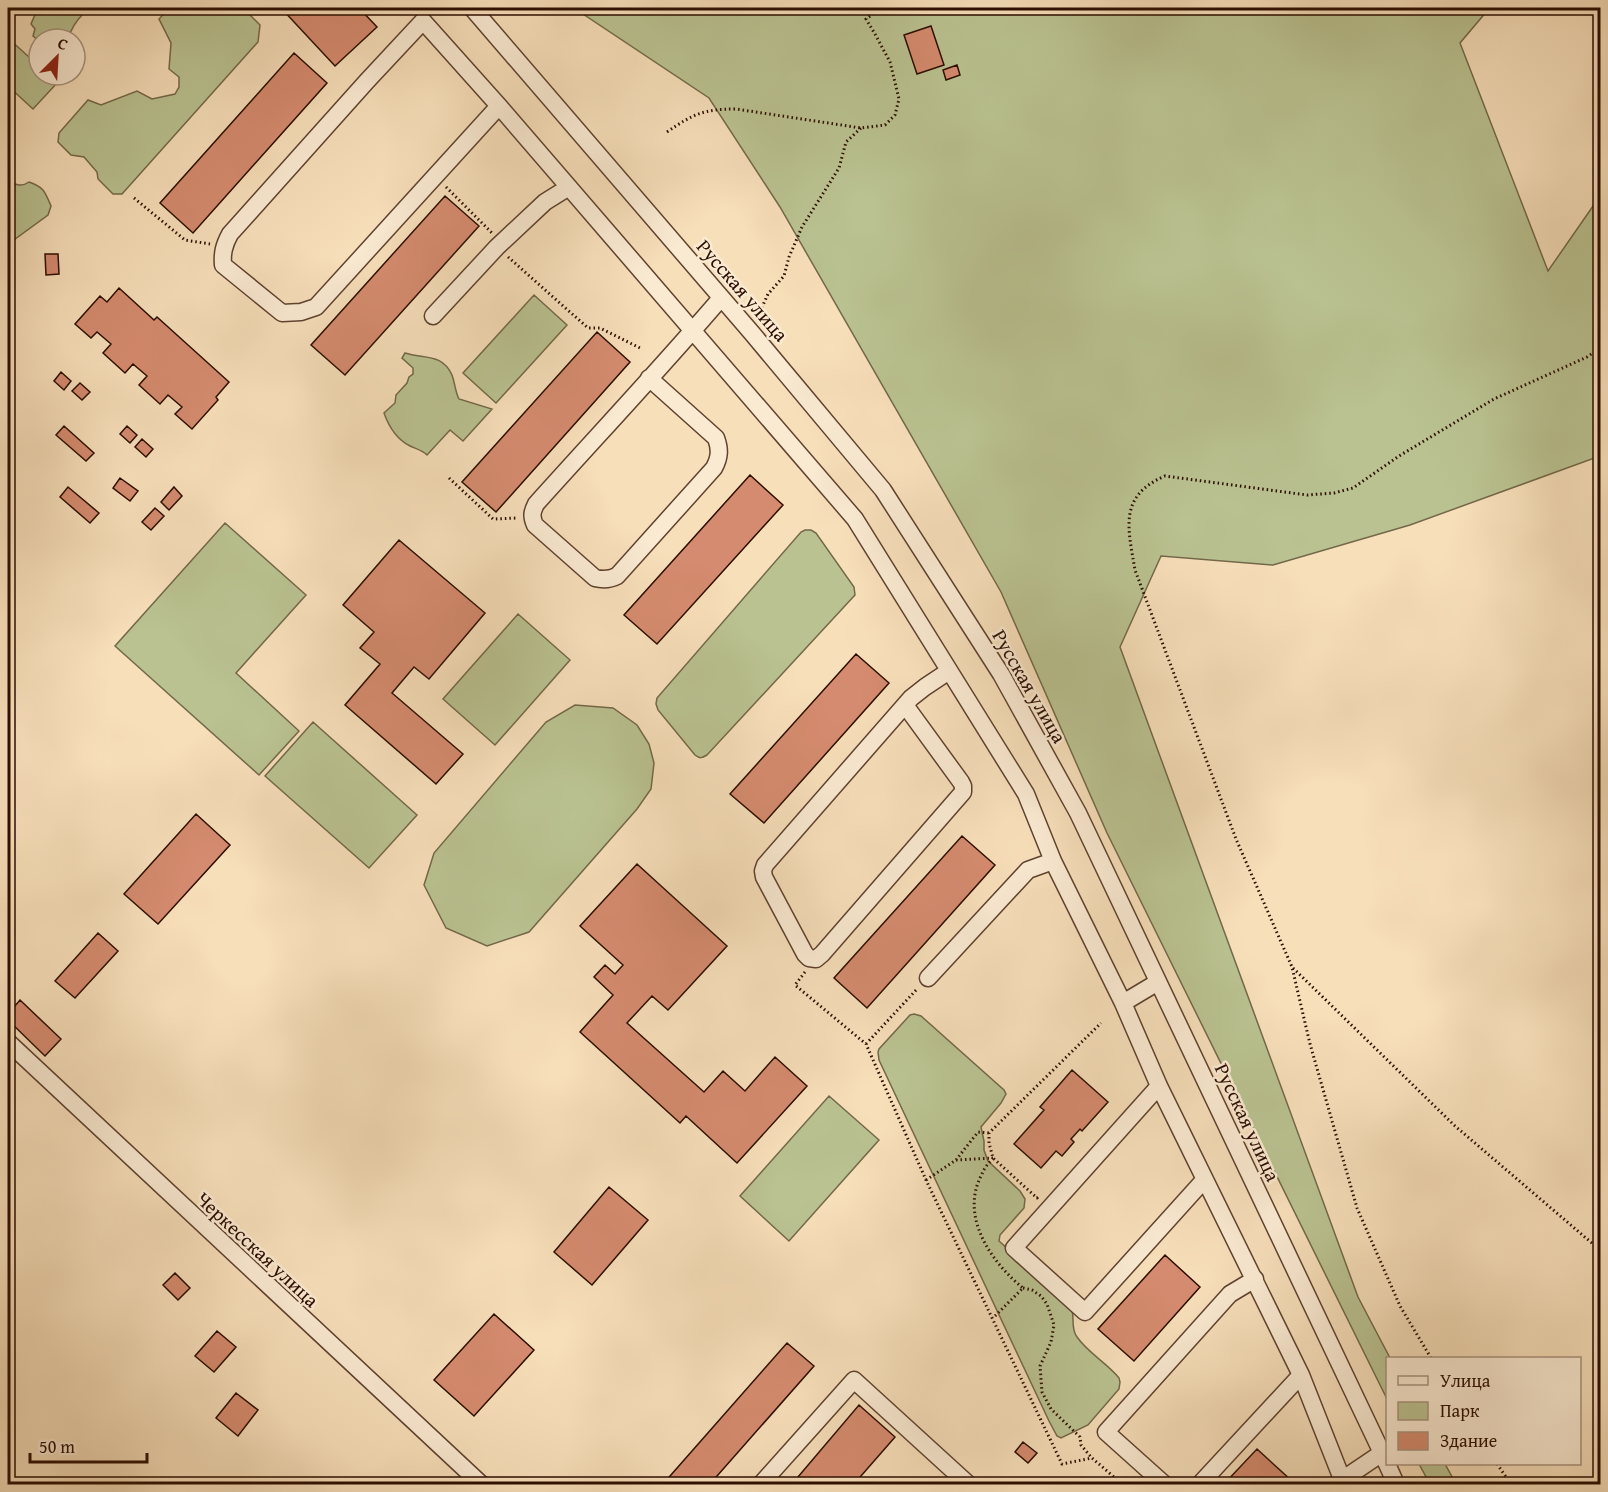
<svg xmlns="http://www.w3.org/2000/svg" width="1608" height="1492" font-family="'Gentium Book Plus',serif">
<style>
.green{fill:#bac291;stroke:#736849;stroke-width:1.5}
.building{fill:#d58b6f;stroke:#2c0d01;stroke-width:1.5}
.lines{fill:none;stroke-linecap:round;stroke-linejoin:round}
.minor-casing{stroke:#5f422f;stroke-width:19}
.path{stroke:#2c0d01;stroke-width:3;stroke-dasharray:1.5 3;stroke-linecap:butt}
.minor{stroke:#faead2;stroke-width:16}
.labels{text-anchor:middle;dominant-baseline:central;stroke-width:5;stroke-linejoin:round;paint-order:stroke}
.street-label{font-size:20px;fill:#2c0d01;stroke:#faead2}
</style>
<rect width="100%" height="100%" fill="#f7dfba"/>
<filter id="stains"><feTurbulence type="fractalNoise" baseFrequency=".00333" numOctaves="4"/><feColorMatrix values="0 0 0 0 .2 0 0 0 0 .09 0 0 0 0 .02 0 0 0 .5 -.17"/></filter>
<radialGradient id="worn" r=".72"><stop offset=".6" stop-color="#630" stop-opacity="0"/><stop offset="1" stop-color="#630" stop-opacity=".3"/></radialGradient>
<path class="green" d="M44,8H78L83,14C76,21 71,29 68,39H39V41L33,36L35,29L31,24L37,10Z
M169,8H243L260,25L258,42L122,194H113L98,179L97,172L84,157L71,155L58,142L59,133L88,100L101,105L137,91L152,99L175,94L179,87V77L169,69L171,43L159,19Z
M574,8H1486L1487,11L1460,43L1548,271L1600,196V456L1410,525L1273,565L1161,556L1120,647L1358,1297L1390,1358H1388L1387,1399L1107,833L1001,592L780,207L709,98Z
M9,39L39,66V75H49L57,83L33,109L8,86V41Z
M10,182C17,185 22,187 29,182C44,187 45,192 51,206L48,215L11,242H8V203L9,201L8,198V184Z
M534,295L567,325L496,403L463,373Z
M405,353C424,359 442,353 452,375C455,383 455,391 459,399L492,409L463,441L450,430L427,455C422,450 416,449 410,446C396,439 389,427 384,413L395,403L396,395L407,383L409,377L413,374V368L402,358Z
M225,523L306,595L236,673L299,731L259,775L115,646Z
M805,530H811L816,533L854,587L855,595L707,755C702,758 700,759 695,755L658,710L656,704L657,698L801,532Z
M518,614L570,660L495,745L443,699Z
M575,705L613,708L637,725L649,744L654,763L651,789L637,809L529,932L487,946L446,928L424,885L434,853L546,722Z
M313,722L417,815L369,868L265,776Z
M914,1014L921,1016L1004,1090L1006,1094L1001,1103L981,1127L984,1141V1150L988,1161L1020,1191L1025,1199L1024,1208L1000,1235L999,1241L1069,1304C1077,1314 1069,1326 1077,1337C1088,1353 1107,1363 1119,1378L1120,1382L1119,1389L1088,1425L1061,1438L1057,1436L1049,1421L879,1060L878,1052L879,1049L910,1015Z
M829,1096L879,1140L789,1241L740,1196Z
M1419,1464H1445L1456,1484H1430Z"/>
<path class="building" d="M281,8H359L377,27L335,66Z
M931,26L944,65L917,74L904,35Z
M294,53L327,83L193,233L160,203Z
M957,65L960,75L946,80L943,70Z
M445,196L479,226L345,375L311,345Z
M45,254H58L59,274L46,275Z
M119,288L154,320L157,317L229,382L216,397L218,400L192,429L175,414L182,407L168,395L160,404L139,385L147,376L133,364L125,373L103,353L111,344L97,332L91,338L75,324L100,296L107,302Z
M597,332L630,362L496,512L462,482Z
M61,372L71,381L64,390L54,381Z
M80,383L90,392L82,400L72,391Z
M64,426L94,453L86,461L56,435Z
M127,426L137,435L130,443L120,434Z
M142,439L153,449L146,457L135,447Z
M750,475L783,505L657,644L624,615Z
M120,478L138,491L130,501L113,488Z
M68,487L99,513L90,523L60,497Z
M174,487L182,496L169,510L161,502Z
M155,508L164,516L151,530L142,522Z
M399,540L485,613L429,679L414,667L392,693L463,754L436,784L345,705L380,664L360,648L374,632L343,605Z
M856,654L889,683L764,823L730,794Z
M196,814L230,845L158,924L124,894Z
M962,836L995,865L867,1008L834,978Z
M637,864L727,946L668,1010L652,996L627,1023L704,1092L723,1071L745,1091L775,1057L807,1086L737,1163L686,1116L680,1123L580,1032L613,995L594,977L605,965L615,974L623,965L580,926Z
M98,933L118,951L75,998L55,981Z
M20,1000L61,1039L45,1056L8,1020V1014Z
M1072,1070L1108,1102L1082,1131L1080,1129L1071,1139L1074,1142L1062,1156L1056,1151L1041,1168L1014,1144L1044,1110L1040,1107Z
M609,1187L648,1220L592,1285L554,1252Z
M1165,1255L1200,1287L1134,1361L1098,1329Z
M175,1273L190,1288L178,1300L163,1285Z
M494,1314L534,1350L474,1416L434,1380Z
M217,1331L236,1347L214,1372L195,1356Z
M787,1343L814,1366L710,1484H663Z
M236,1393L258,1410L238,1436L216,1418Z
M859,1405L895,1437L854,1484H792Z
M1023,1442L1037,1453L1028,1463L1015,1452Z
M1257,1449L1293,1482L1290,1484H1224Z"/>
<g class="lines">
<g class="minor-casing">
<path id="minor" d="M472,8L751,332L883,490L1001,674L1078,813L1382,1453L1396,1484
M499,106L316,307L301,312L282,313L223,265C222,253 224,245 230,234L367,81L423,21L499,106L855,519L1026,794L1053,861L1123,1003L1159,1086L1301,1375L1344,1484
M433,316L497,247L545,202L569,187
M649,378L716,438C720,449 720,457 714,468L617,576C609,580 603,580 595,578L535,525C531,516 532,512 536,504C598,435 661,368 721,298
M905,705L961,782L963,786V792L822,954L816,959L809,958L805,954L764,877L763,871L765,865L911,698L925,687L949,671
M928,978L1028,870L1053,861
M1123,1003L1158,982
M8,1042L481,1484
M1159,1086L1014,1248L1085,1312L1204,1180
M761,1484L854,1380L968,1484
M1164,1484L1106,1432L1230,1294L1255,1279
M1200,1484L1301,1375
M1336,1484L1382,1453"/>
</g>
<path class="path" d="M1591,8L1600,33
M667,132C693,114 704,109 736,109L861,128L885,125L895,115L899,99L890,62L875,34L866,19L881,8
M446,187L492,233
M134,198L185,240L210,244
M508,257L588,328H600L640,348
M758,316L768,294L784,276L789,257L802,227L839,168L846,142L861,128
M449,478L493,519L518,518
M1293,968L1455,1126L1600,1250
M805,972L795,985L866,1044L926,1180L1062,1464L1092,1458L1122,1484
M866,1044L918,988
M993,1158C989,1163 984,1168 982,1174C959,1216 991,1262 1023,1288L993,1318
M956,1160L993,1158
M926,1180L956,1160L978,1132L989,1133
M1038,1197L1037,1198L993,1158L989,1143V1133L1101,1023
M1023,1288L1032,1290L1041,1296L1047,1304L1054,1325L1051,1342L1040,1366L1042,1392L1051,1409L1080,1437L1081,1445L1091,1457
M1431,1358L1400,1306L1357,1208L1310,1044L1292,967L1236,839L1135,570C1128,528 1118,496 1165,476L1307,495L1334,493L1353,488L1399,456L1494,399L1587,357L1600,348
M1497,1464L1511,1484"/>
<use href="#minor" class="minor"/>
</g>
<g class="labels">
<g class="street-label">
<text transform="translate(743 290) rotate(49)">Русская улица</text>
<text transform="translate(1030 686) rotate(60)">Русская улица</text>
<text transform="translate(1248 1122) rotate(65)">Русская улица</text>
<text transform="translate(258 1249) rotate(43)">Черкесская улица</text>
</g>
</g>
<rect width="1608" height="1492" fill="none" stroke="#f7dfba" stroke-width="30"/>
<rect x="9" y="9" width="1590" height="1474" fill="none" stroke="#2c0d01" stroke-width="3"/>
<rect x="15" y="15" width="1578" height="1462" fill="none" stroke="#2c0d01" stroke-width="1.5"/>
<rect x="1386" y="1357" width="195" height="108" fill="#faead2" stroke="#a8927e" stroke-width="1.5"/>
<rect x="1398" y="1376" width="30" height="9" fill="#faead2" stroke="#a8927e" stroke-width="1.5"/>
<text x="1440" y="1387" font-size="18" fill="#2c0d01">Улица</text>
<rect x="1398" y="1402" width="30" height="18" fill="#bac291" stroke="#a8927e" stroke-width="1.5"/>
<text x="1440" y="1417" font-size="18" fill="#2c0d01">Парк</text>
<rect x="1398" y="1432" width="30" height="18" fill="#d58b6f" stroke="#a8927e" stroke-width="1.5"/>
<text x="1440" y="1447" font-size="18" fill="#2c0d01">Здание</text>
<g transform="translate(57 57) rotate(24)"><circle r="28" fill="#faead2" stroke="#a8927e" stroke-width="1.5"/>
<path d="M0-4.5L10 22L0 15L-10 22Z" fill="#8f2418"/>
<text y="-9" font-size="16" font-weight="bold" text-anchor="middle" fill="#2c0d01">С</text>
</g>
<path d="M30 1453v9h117v-9" fill="none" stroke="#2c0d01" stroke-width="3"/>
<text x="39" y="1453" font-size="18" fill="#2c0d01" stroke="#faead2" stroke-width="4.5" paint-order="stroke">50 m</text>
<rect width="100%" height="100%" filter="url(#stains)"/>
<rect width="100%" height="100%" fill="url(#worn)"/>
</svg>
